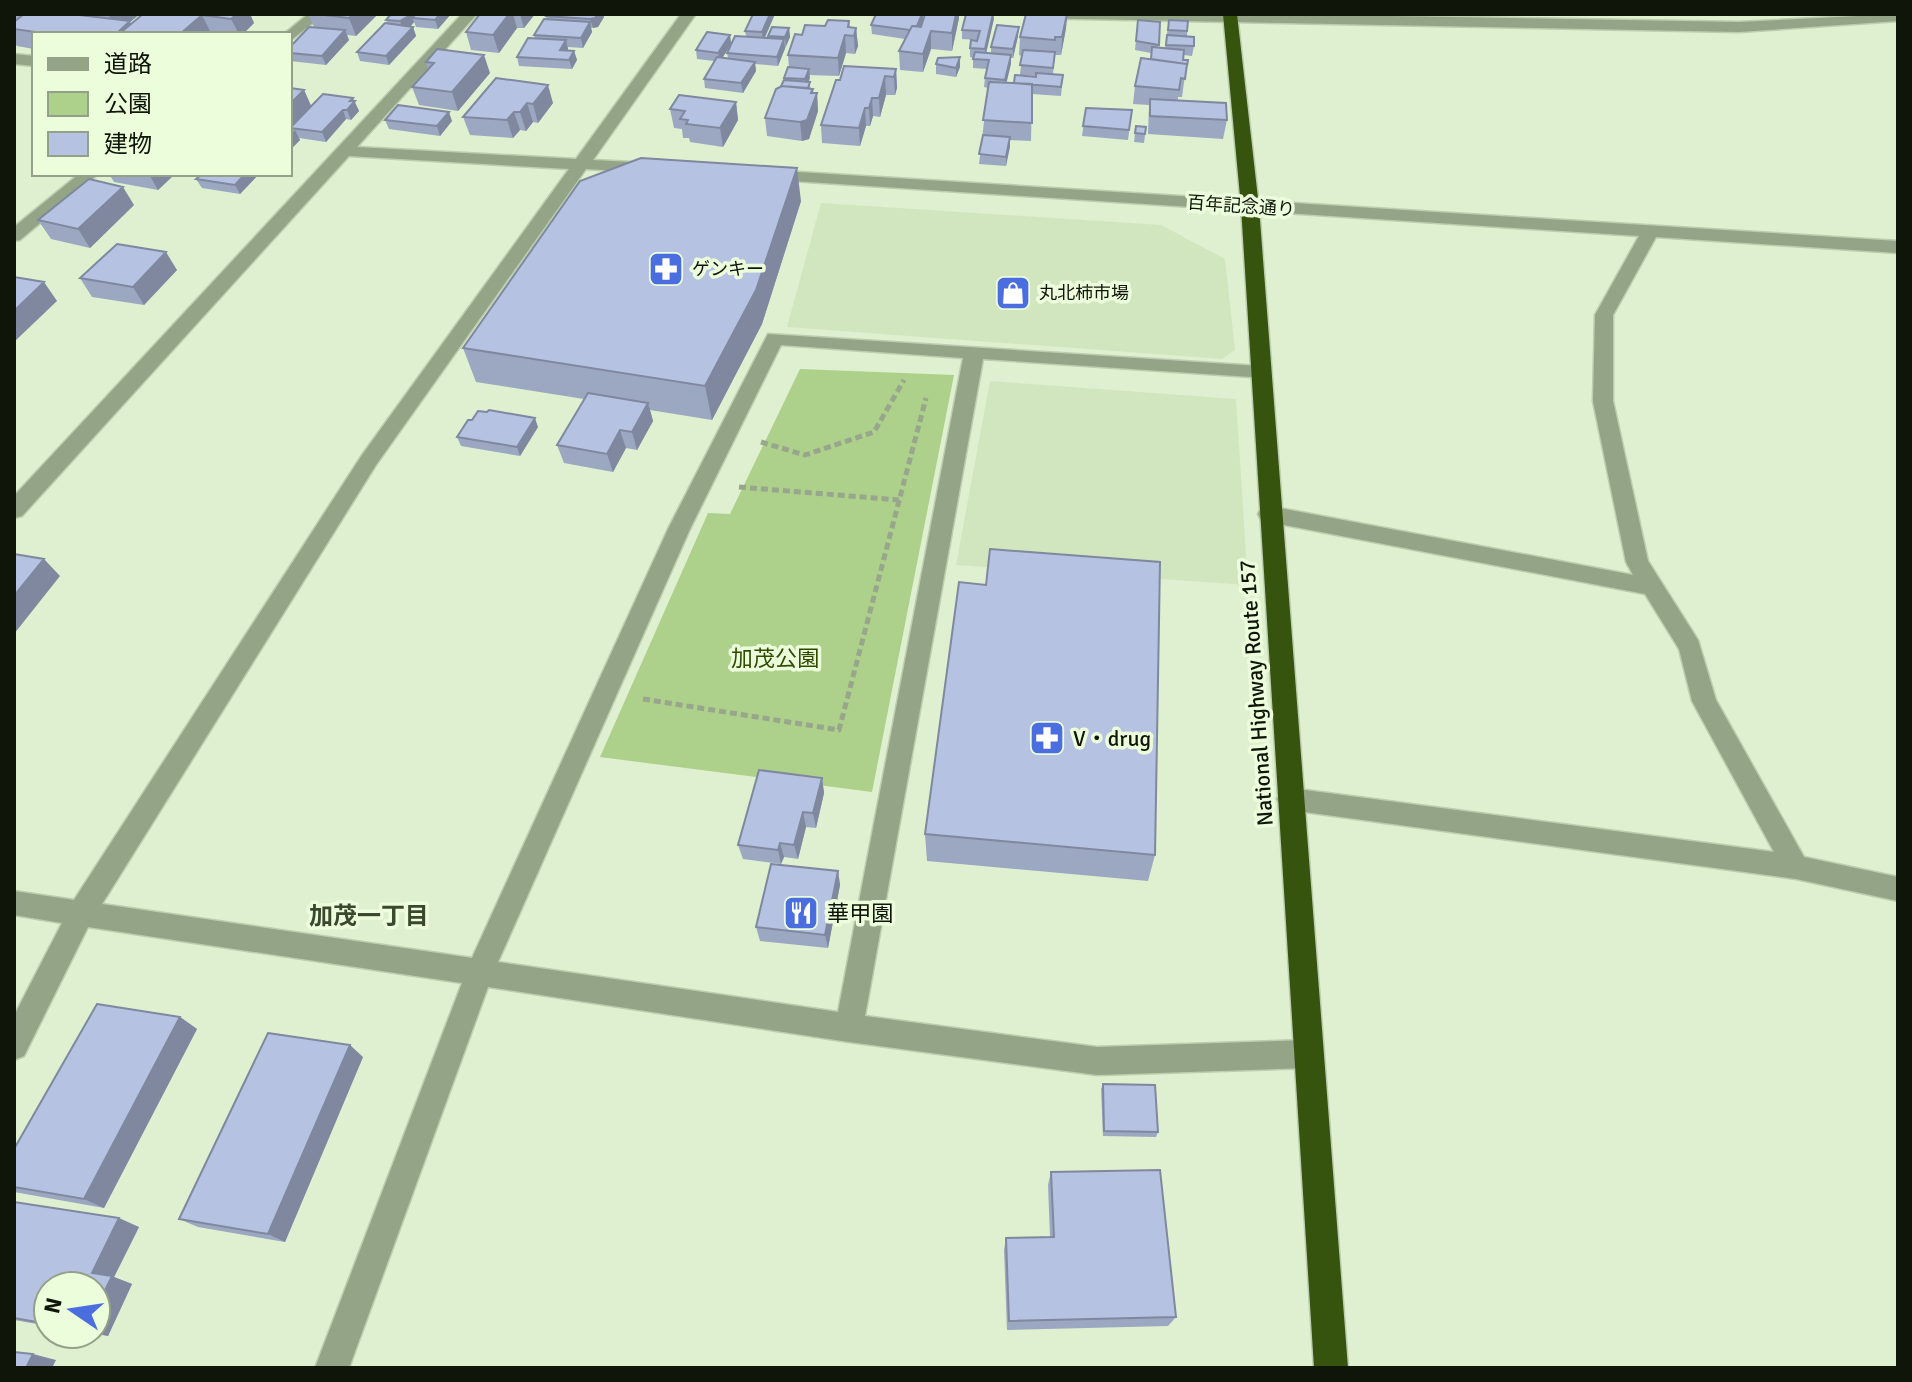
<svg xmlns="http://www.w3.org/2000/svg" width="1912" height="1382" font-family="Signika,'Noto Sans JP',sans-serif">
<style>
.built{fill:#d1e6bf}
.green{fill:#add08b}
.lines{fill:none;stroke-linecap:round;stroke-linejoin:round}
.minor-casing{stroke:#bdcdaf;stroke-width:3}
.highway-casing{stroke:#bdcdaf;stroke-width:3}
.path{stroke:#98a68c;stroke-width:5;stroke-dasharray:7 4;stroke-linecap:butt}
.minor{fill:#94a486;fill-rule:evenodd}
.highway{fill:#37540f;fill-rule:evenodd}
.wall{fill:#9ca7c2}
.shaded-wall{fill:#7f889e}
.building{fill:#b5c2e1;stroke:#7f889e;stroke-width:2}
.labels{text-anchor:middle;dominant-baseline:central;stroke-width:7;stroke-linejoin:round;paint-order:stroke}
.far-street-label{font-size:18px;fill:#0f1509;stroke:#ecfddc}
.far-poi-label{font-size:18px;fill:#0f1509;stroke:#ecfddc;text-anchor:start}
.park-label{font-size:22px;fill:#2e4b00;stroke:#ecfddc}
.street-label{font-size:22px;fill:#0f1509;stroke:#ecfddc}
.poi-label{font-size:22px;fill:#0f1509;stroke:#ecfddc;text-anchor:start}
.neighbourhood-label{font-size:24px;font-weight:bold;fill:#3a482d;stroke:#ecfddc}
</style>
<rect width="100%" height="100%" fill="#def0cf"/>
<path class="built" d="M821,203L1161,225L1225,259L1235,350L1222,359L787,327Z
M990,381L1236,399L1248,585L956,565Z"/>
<path class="green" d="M800,369L954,375L872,792L600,757L708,513L730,514Z"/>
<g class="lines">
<g class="minor-casing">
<path id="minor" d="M308,14H324L290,41V34H284Z
M462,14H477L357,147L576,159L681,14H696L593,160L650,163L658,168L650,173L586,169L376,465L102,904L472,958L668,529L768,334L1259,366L1269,373L1266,378L983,359L865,1016L1097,1047L1307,1040L1317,1044L1321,1054L1317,1064L1307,1068L1097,1075L849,1042L488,987L349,1368H315L462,983L88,927L24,1056L14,1060V1016L62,923L14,915V891L74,900L362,455L569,169L349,156L22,516L14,518V496ZM781,345L963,358L838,1012L498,962L690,529Z
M1023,14H1274L1739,22L1898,14V21L1739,32L1030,18Z
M14,54L34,56V66L14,64Z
M767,170L1898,241V253L1656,237L1613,315V401L1648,561L1698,640L1716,700L1804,857L1898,877V901L1796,879L1290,810L1281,807L1277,799L1281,791L1290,788L1774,852L1692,701L1679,649L1645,594L1269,522L1261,520L1258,514L1261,508L1269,506L1633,575L1626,562L1593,401L1595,315L1639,236L761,179L758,175L761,171Z
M79,174H98L20,240L14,241V227Z"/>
</g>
<g class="highway-casing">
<path id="highway" d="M1223,14H1237L1259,207L1348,1368H1314L1241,207Z"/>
</g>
<path class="path" d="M761,442L805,455L874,432L904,380
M739,487L899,500
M643,699L839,730L926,398"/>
<use href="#minor" class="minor"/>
<use href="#highway" class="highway"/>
</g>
<path class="wall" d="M14,14L88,16L86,14H140L130,22L131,24L142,15L141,14H250L254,23L243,34L211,33L210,34H34V49L17,46L15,44L14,46Z
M308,14H378L356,36L347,35L349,40L326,65L290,61V47L314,27Z
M451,14L438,29L416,27L414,22L410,27H413L416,36L389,65L360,61L357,52L388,24L386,20Z
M480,14H535L524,28H517L499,53L471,50L466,32Z
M547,14H603L604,17L598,27L591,28L592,32L583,48L568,47V50L574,51L577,60L572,69L519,66L517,57L535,38L534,35L547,20L546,16Z
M775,14L765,38H768V36L789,28L790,37L778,66L755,64L756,71L743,93L705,88L704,79L714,61L697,59L696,50L730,35L731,44L722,58H728L727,53L746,36L745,31Z
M966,14H994L986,53H991V47L1018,36L1013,58H1011L1006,83H1014L1036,77V76L1020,75L1022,56L1019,55L1020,37L1067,14L1066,28L1061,55H1055L1053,74L1063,75L1061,96L1032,94L1031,141L1010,140L1006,166L979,164L988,88L984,87L985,78L987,69L973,68V58L970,57V48L977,40L962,39V30Z
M959,18L952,51L931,49L923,72L900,70L899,51L905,39L872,34L871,25L923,20Z
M1138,20L1160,22L1158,48H1165L1169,20L1188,21L1187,36L1194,46L1192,56L1184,55L1185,75L1182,97H1178V100L1227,120L1223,139L1148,134L1149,105L1133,104L1135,86L1151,59V53L1135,50Z
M849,21L850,27L856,28L858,46L855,54L846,53L839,76L809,75L808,82L811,88L813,89V93H817L818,111L809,139L802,141L767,136L765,118L781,86L784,78L789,68L788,55L802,35Z
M426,62L490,73L458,111L419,105L412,87L428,69Z
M936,64L960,67L956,77L936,74Z
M896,69L897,88L895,95H886L880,117L873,116L870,126H866L860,146L822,143L821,125L840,80Z
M496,78L553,103L538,123L533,122L526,131L520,130L513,138L470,135L463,117Z
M290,88L304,90L311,106L354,101L359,111L351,120L346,119L326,142L299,138L300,140L290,150Z
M736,102L738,120L723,147L690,142L689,138H683L682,129L674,128L670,109Z
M1086,108L1132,110L1128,140L1082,136Z
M385,120L452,121L440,136L389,129Z
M1136,126L1146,127L1144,143L1134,142Z
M109,174H175L158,190L114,182Z
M259,174L240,194L202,188L196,179Z
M801,201L762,324L712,420L650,410L653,421L637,450L626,448L613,472L564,463L557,445L584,399L476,382L463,348Z
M134,205L90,248L51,239L38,220Z
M177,270L144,305L92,297L80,278Z
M538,427L520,456L461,446L457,437Z
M822,778L824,793L816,828L806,827L798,859L784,857L781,864L743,859L738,845Z
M925,834L1155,855L1148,881L927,861Z
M838,871L840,885L828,948L760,941L756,927Z
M180,1017L197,1029L104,1208L14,1192V1149Z
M363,1057L285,1242L198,1227L179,1219Z
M1103,1084L1158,1132L1156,1137L1103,1136L1101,1089Z
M1051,1172L1176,1317L1168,1326L1007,1330L1004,1250L1006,1238L1050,1237L1048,1185Z
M14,1202L139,1227L114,1277L132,1284L108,1336L96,1334V1286H48V1326L14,1320Z"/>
<path class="shaded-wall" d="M108,14H140L130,22L136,34H116L117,32Z
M237,14H250L254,23L243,34H239L231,19Z
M353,14H378L356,36L349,18Z
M410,14H420L412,18L414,22L410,27L403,30L400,21Z
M440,14H451L438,29L435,20Z
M509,14H513L517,28L499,53L493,35Z
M520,14H535L524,28Z
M598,14H603L604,17L598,27L593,28L590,19Z
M770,14H775L763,41L762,32Z
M922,14H923V20L915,40V31Z
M956,14H959V18L952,51V33Z
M993,14L994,19L985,58V49Z
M1067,14L1066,28L1061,55L1062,37Z
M202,15L211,33L210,34H180Z
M590,22L592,32L583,48L581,38Z
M413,27L416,36L389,65L386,56Z
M1019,27L1018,36L1013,58V49Z
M789,28L790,37L786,46L785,37Z
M856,28L858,46L855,54L854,36Z
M345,30L349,40L326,65L322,56Z
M931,31V49L923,72V54Z
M730,35L731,44L720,62L718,53Z
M845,35L846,53L839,76L838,58Z
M784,39L785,48L778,66L777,57Z
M566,40L568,49L563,59L560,50Z
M574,51L577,60L572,69L569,60Z
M484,55L490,73L458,111L452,92Z
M1011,55V64L1005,89V80Z
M960,57V67L956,77V68Z
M755,62L756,71L743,93L741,83Z
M809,69L810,78L806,89L805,79Z
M896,69L897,88L895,95L894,77Z
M885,76L886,95L880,117L879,98Z
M548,85L553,103L538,123L533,104Z
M813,89L814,100L817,93L818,111L809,139L802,141L800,122Z
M304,90L312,108L290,128L291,130L290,131V104Z
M353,98L359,111L351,120L347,110L350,101Z
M872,98L873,116L870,126L869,108Z
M736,102L738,120L723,147L720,128Z
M527,103L533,122L526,131L520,112Z
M865,108L866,126L860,146L859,128Z
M343,110L346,119L326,142L322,132Z
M449,112L452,121L440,136L437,126Z
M514,112L520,130L513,138L507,120Z
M295,130L300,140L290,150V136Z
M1010,137V147L1006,166V157Z
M797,168L801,201L762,324L712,420L705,386Z
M149,174H175L158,190Z
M245,174H259L240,194L235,185Z
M123,187L134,205L90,248L78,229Z
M166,252L177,270L144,305L133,287Z
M44,282L57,301L14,342V311Z
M648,403L653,421L637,450L632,432Z
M535,418L538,427L520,456L517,447Z
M620,430L626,448L613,472L607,454Z
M44,559L60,576L14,634V596Z
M822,778L824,793L816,828L813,813Z
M803,812L806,827L798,859L794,845Z
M780,843L784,857L781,864L778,850Z
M838,871L840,885L828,948L825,935Z
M180,1017L197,1029L104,1208L84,1199Z
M350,1045L363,1057L285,1242L268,1234Z
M119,1218L139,1227L114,1277L132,1284L108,1336L96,1333V1309L92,1273Z
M33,1354L56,1360L52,1368H26Z"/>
<path class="building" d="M24,14H71L130,21L116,34H49L14,29V22Z
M143,14H237L231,19L202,15L180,34H119Z
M316,14H353L349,18Z
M391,14H410L407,17L400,21L386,20Z
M416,14H440L435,20L412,18Z
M480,14H509L493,35L466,32Z
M547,14H598L595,18L590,19L546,16Z
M753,14H770L762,32L745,31Z
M876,14H922L917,26H912L910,30L871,25Z
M925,14H956L952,33L931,31L923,54L899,51L912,26L921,27Z
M966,14H993L985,49L970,48L971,40L977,41L980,31L962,30Z
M1026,14H1067L1062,37H1055V40L1020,37Z
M544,19L590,22L581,38L534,35Z
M828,20L849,21L848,27L856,28L854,36L845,35L838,58L788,55L795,34L802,35L805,25L825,26Z
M1138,20L1160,22L1159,45L1136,41Z
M1169,20L1188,21L1187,31L1168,30Z
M385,23L413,27L386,56L357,52Z
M997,25L1019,27L1013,49L991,47Z
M309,27L345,30L322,56L290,53V47Z
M772,27L789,28L785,37L768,36Z
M707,32L730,35L718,53L696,50Z
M1167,35L1194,37V46L1166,45Z
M735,36L784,39L777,57L727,53Z
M528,38L566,40L560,50L574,51L569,60L517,57Z
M1152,47L1184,50L1183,60H1188L1187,66V64L1151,59Z
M437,49L484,55L452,92L412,87L434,63L426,62Z
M1023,50L1055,52L1053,68L1020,65Z
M975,52L1011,55L1005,80L985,78L989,60L973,59Z
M717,57L755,62L741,83L704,79Z
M960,57L956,68L936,64L938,58Z
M1141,58L1187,64L1185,79L1181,78L1179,90L1135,86Z
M844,66L896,69L894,77L885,76L879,98H872L869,108H865L859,128L821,125L836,80H840Z
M788,67L809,69L805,79L784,78Z
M1036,73L1063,75L1061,87L1014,83L1015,75L1036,77Z
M496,78L548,85L533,104L527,103L520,112H514L507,120L463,117Z
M784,80L810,82L808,88L781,86Z
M989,82L1032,84V123L983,120Z
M782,86L813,89L811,93H817L807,120L800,122L765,118L776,89Z
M290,88L304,90L290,104Z
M323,94L353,98L350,101H355L347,110H343L322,132L290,128Z
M679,95L736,102L720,128L686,124L688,120L680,119L685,111L670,109Z
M1150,99L1226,103L1227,120L1150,116Z
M398,105L449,112L437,126L385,120Z
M1086,108L1132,110L1129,130L1083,126Z
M1136,126L1146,127L1145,134L1135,133Z
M983,135L1010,137L1006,157L979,154Z
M641,158L797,168L756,290L705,386L463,348L580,181Z
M202,174H245L235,185L196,179Z
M89,179L123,187L78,229L38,220Z
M117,244L166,252L133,287L80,278Z
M14,277L44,282L14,311Z
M588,393L648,403L632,432L620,430L607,454L557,445Z
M489,410L535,418L517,447L457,437L468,420H472L478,411L487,412Z
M990,549L1160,562L1155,855L925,834L959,582L986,585Z
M14,554L44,559L14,596Z
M759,770L822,778L813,813L803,812L794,845L780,843L778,850L738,845Z
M771,864L838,871L825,935L756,927Z
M97,1004L180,1017L84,1199L14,1187V1149Z
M268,1033L350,1045L268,1234L179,1219Z
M1103,1084L1155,1085L1158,1132L1104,1131Z
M1160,1170L1176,1317L1009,1321L1006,1238L1054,1237L1051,1172Z
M14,1202L119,1218L92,1273L112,1276L96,1309V1286H48V1324L14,1318Z
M14,1352L33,1354L26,1368H14Z"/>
<defs>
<g id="pharmacy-square" transform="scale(1.8)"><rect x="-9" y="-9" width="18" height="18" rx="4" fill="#4a6de0" stroke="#ecfddc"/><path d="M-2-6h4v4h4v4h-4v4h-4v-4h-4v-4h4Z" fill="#fff"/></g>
<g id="shop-square" transform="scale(1.8)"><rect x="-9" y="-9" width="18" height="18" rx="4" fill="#4a6de0" stroke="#ecfddc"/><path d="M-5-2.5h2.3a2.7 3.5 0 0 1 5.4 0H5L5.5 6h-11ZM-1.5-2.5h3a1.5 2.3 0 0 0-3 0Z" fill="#fff"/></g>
<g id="restaurant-square" transform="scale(1.8)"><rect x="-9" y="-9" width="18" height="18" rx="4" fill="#4a6de0" stroke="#ecfddc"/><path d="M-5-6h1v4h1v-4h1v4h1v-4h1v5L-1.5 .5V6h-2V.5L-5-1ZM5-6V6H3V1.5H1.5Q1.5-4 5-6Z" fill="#fff"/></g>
</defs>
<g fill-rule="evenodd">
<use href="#pharmacy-square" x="666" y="269"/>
<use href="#shop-square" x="1013" y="293"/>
<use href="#pharmacy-square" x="1047" y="738"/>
<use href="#restaurant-square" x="801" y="913"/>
</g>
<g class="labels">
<g class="far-street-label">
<text transform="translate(1241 206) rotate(4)">百年記念通り</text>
</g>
<g class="far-poi-label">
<text x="692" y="269">ゲンキー</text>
<text x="1039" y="293">丸北柿市場</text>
</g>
<g class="park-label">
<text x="775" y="658">加茂公園</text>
</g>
<g class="street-label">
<text transform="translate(1256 693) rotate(-94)">National Highway Route 157</text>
</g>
<g class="poi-label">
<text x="1073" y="738">V・drug</text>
<text x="827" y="913">華甲園</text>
</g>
<g class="neighbourhood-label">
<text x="369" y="916">加茂一丁目</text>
</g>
</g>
<rect width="1912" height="1382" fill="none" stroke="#0f1509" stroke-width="32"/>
<rect x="32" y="32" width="260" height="144" fill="#ecfddc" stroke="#94a088" stroke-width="2"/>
<rect x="48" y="58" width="40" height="12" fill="#94a486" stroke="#94a088" stroke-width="2"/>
<text x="104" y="72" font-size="24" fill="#0f1509">道路</text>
<rect x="48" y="92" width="40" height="24" fill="#add08b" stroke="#94a088" stroke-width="2"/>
<text x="104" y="112" font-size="24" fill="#0f1509">公園</text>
<rect x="48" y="132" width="40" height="24" fill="#b5c2e1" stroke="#94a088" stroke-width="2"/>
<text x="104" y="152" font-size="24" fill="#0f1509">建物</text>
<g transform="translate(72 1310) rotate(283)"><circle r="38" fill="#ecfddc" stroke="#94a088" stroke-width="2"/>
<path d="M0-6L14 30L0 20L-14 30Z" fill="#4a6de0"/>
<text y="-12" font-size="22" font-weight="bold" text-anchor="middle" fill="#0f1509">N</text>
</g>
</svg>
